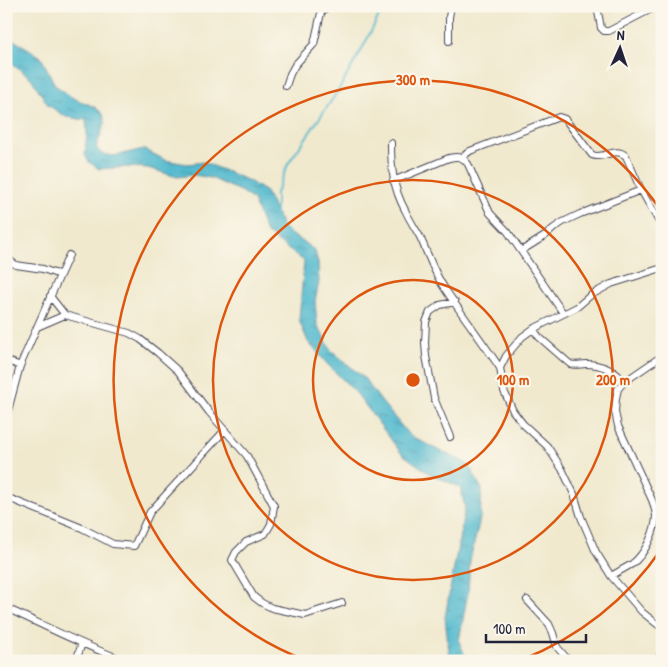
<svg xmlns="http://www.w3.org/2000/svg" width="668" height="667" font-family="'Patrick Hand',sans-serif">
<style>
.water{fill:url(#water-ripples);stroke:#386d84}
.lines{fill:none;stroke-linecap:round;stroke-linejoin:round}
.stream{stroke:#4fb8cd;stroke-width:2}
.street-casing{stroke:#414051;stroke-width:8}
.street{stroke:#fff;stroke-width:6}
.ring{fill:none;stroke:#de560e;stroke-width:2.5}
.centre{fill:#de560e;stroke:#fbf7ec;stroke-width:2.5}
.ring-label{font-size:15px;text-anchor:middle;font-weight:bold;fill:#de560e;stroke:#fbf7ec;stroke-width:4.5;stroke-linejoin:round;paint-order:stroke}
</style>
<defs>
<pattern id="water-ripples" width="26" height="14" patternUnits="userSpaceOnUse" patternTransform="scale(1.25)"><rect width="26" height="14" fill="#4fb8cd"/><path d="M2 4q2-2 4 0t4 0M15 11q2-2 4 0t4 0" fill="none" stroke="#4195a8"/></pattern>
</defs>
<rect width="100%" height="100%" fill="#fbf7ec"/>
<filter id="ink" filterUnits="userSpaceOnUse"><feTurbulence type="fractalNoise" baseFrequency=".02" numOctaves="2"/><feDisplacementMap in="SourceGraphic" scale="10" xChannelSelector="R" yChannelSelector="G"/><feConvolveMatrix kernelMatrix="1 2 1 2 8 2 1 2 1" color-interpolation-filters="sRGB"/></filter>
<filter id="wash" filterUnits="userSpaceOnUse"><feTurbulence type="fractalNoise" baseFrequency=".0096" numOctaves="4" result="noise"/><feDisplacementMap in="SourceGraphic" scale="20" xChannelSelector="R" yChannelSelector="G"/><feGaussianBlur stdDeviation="1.12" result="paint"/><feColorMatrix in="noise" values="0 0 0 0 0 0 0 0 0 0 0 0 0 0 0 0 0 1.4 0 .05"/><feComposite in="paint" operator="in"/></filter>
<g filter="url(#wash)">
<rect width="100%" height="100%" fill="#f0e9ce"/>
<path class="water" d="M6,30L11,39L26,47L41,57L55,85L73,98L95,107L103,114L105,123L96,147L100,153L113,156L144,149L165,160L187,164L204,162L249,181L266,192L285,231L302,241L315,251L318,263L319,282L315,301L317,324L331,350L364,378L381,401L409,435L438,450L468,464L482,489L480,519L470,560L468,592L459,641L467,661H450L445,617L465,507L460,487L430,474L401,453L357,394L330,367L308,342L299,320L304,261L266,233L253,200L242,192L211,178L194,175L177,177L148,168L129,167L99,169L89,162L85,155L87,131L86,120L66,117L48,105L31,78L13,64L6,57Z"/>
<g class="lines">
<path class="stream" d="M276,214V193L288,164L338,91L363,47L384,6
M282,226L289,234
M463,653L471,661"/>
</g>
</g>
<g filter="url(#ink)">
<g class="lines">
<g class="street-casing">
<path id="street" d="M597,6L601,28L604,31H609L657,6
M449,41V17L451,6
M286,86L290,74L295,65L314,44L321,13L328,6
M391,143C391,167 393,188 405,210C409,219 415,228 420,237C428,254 434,273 445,289C463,316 482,341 500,368
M461,158L470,151L559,117L565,119L592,155C604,160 615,146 626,156L641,190L662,227
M393,181L449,158C458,156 462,156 468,164L490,213L508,232L563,313
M521,251L545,236L554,228L563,222L580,214L641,190
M6,258L16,265L43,269L54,273L60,274
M662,268L611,284L591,295L577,307L533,329L522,337L506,356L500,368L504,391L513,411L523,424L547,446L562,469L574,494L581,517L596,552L611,576L642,612L662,628
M50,296L65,315L129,333L140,339L158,353L178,371L209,412L247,456L274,506L271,524L265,534L246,542L236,552L232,560L254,597L262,603L272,608L305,615L342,603
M37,327L65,315
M533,329L539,337L570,364C576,366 580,364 586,364C600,364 616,370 624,382
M6,360L20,366
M6,418L20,366L37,327L69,255
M450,437L434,398L426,356L425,343L426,322L430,312L440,305L455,302
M6,497L82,528L113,544L134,546L150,512L225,430
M611,576C618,572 625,568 632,564C645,554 656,531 656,515C655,510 654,505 652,500L618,426L615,412L616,398L618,389L624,382L662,356
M527,600L549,624L553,633L557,647L569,661
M6,608C46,626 85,647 127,661
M76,661L82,643
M656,661L662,653"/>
</g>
<use href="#street" class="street"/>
</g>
</g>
<g class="ring">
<circle cx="413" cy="380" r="100"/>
<circle cx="413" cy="380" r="200"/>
<path d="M662 548A300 300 0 0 1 521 660M305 660A300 300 0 1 1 662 212"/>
</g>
<circle cx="413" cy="380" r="8" class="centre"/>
<g class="ring-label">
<text x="413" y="85">300 m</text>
<text x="513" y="385">100 m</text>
<text x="613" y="385">200 m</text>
</g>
<rect width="668" height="667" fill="none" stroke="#fbf7ec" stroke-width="25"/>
<g transform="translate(620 48) rotate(3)" stroke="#fbf7ec" stroke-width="4" paint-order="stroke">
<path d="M0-4L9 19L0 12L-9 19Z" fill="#22223b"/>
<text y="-8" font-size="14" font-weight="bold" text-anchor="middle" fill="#22223b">N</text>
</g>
<path d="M486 634v8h100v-8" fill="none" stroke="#22223b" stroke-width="2.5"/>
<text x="493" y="634" font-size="15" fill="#22223b" stroke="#fbf7ec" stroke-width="4" paint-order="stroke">100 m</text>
</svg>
